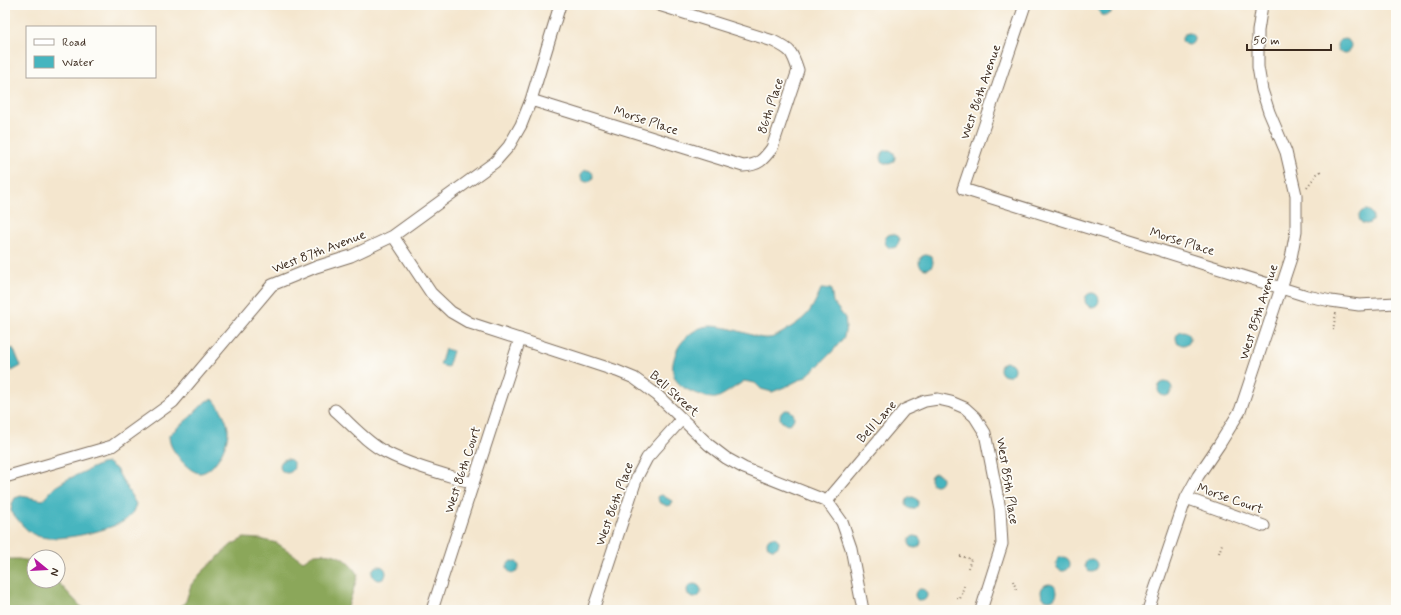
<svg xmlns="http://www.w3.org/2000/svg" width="1401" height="615" font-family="Mynerve,sans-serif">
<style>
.forest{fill:#8ba75a;stroke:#63683c}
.water{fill:#46b5bf;stroke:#40706e}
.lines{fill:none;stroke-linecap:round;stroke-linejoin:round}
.minor-casing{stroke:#7c6c5c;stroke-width:13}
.path{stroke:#7c6c5c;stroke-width:2;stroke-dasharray:1 3;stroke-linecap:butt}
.minor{stroke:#fff;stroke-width:11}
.labels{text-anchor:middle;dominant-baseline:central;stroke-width:3.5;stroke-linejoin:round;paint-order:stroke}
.street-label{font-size:13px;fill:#3b2a1e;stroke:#fdfcf7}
</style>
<rect width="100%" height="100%" fill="#fdfcf7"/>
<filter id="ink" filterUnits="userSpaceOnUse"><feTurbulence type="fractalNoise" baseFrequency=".025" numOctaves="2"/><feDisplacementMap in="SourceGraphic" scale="8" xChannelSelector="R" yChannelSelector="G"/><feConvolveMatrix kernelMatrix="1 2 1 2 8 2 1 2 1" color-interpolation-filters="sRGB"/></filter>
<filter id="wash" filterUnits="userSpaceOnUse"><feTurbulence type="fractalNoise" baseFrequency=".012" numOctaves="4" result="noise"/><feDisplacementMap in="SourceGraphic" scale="16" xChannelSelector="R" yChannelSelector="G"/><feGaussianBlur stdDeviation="0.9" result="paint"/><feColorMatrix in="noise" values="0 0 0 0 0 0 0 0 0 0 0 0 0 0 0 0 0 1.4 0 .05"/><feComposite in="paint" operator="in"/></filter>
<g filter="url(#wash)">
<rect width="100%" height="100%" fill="#f4e6ce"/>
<path class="forest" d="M244,538L260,539L277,543L303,561C307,559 312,554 316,554C337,551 348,560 358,575L347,610H177L186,601L191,585L201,573L231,545Z
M5,559H19L34,562V581H57L84,610H5Z"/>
<path class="water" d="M1099,5H1111L1112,8L1111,13L1106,16L1101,15L1098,10Z
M1182 39a6 6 0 1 1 12 0a6 6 0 1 1-12 0Z
M1337 46a7 7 0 1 1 14 0a7 7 0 1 1-14 0Z
M881 157a7 7 0 1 1 14 0a7 7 0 1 1-14 0Z
M581 176a6 6 0 1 1 12 0a6 6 0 1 1-12 0Z
M1359 217a7 7 0 1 1 14 0a7 7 0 1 1-14 0Z
M885 241a7 7 0 1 1 14 0a7 7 0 1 1-14 0Z
M919 262a7 7 0 1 1 14 0a7 7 0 1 1-14 0Z
M821,289H831L833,302L845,318L846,326L844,337L833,351L818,366L805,377L787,386L772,392L761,389L755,383L744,381C738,385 721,397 716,398C709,399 702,395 695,393C671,384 668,370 678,348C683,339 693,330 703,327C712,324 733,329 742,332C751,334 759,339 768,338C774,338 780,334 785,331C808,316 810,314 821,289Z
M1085 300a7 7 0 1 1 14 0a7 7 0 1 1-14 0Z
M1176 338a7 7 0 1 1 14 0a7 7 0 1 1-14 0Z
M13,348L21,366L12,371L5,356V352Z
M445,349L453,351L448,367L440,365Z
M1000 369a7 7 0 1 1 14 0a7 7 0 1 1-14 0Z
M1158 389a7 7 0 1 1 14 0a7 7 0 1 1-14 0Z
M213,399C220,407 227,419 228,429C229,443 215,472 200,473C193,473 184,464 180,459C174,451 169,446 169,435L189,418L206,401Z
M780 417a7 7 0 1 1 14 0a7 7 0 1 1-14 0Z
M280 466a7 7 0 1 1 14 0a7 7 0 1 1-14 0Z
M108,463L116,469L136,504C134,511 131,516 124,521C107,531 53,544 35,535C26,531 17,519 11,511L12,504L15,498L21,496L43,500L55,487L66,480L101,464Z
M930 479a6 6 0 1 1 12 0a6 6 0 1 1-12 0Z
M660,495H662L672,501L671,505L667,506L659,502L658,497Z
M906 503a6 6 0 1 1 12 0a6 6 0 1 1-12 0Z
M909 542a6 6 0 1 1 12 0a6 6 0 1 1-12 0Z
M767 543a6 6 0 1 1 12 0a6 6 0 1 1-12 0Z
M1056 564a7 7 0 1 1 14 0a7 7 0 1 1-14 0Z
M1085 565a6 6 0 1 1 12 0a6 6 0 1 1-12 0Z
M507 567a6 6 0 1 1 12 0a6 6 0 1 1-12 0Z
M372 573a7 7 0 1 1 14 0a7 7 0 1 1-14 0Z
M687 591a7 7 0 1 1 14 0a7 7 0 1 1-14 0Z
M1041 592a8 8 0 1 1 16 0a8 8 0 1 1-16 0Z
M915 595a6 6 0 1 1 12 0a6 6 0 1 1-12 0Z"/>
</g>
<g filter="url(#ink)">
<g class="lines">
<g class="minor-casing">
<path id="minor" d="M1025,5L963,189L1307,296L1331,301L1359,305L1396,303
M531,100L743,166C759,165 763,160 772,148L798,70C792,51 791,50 773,41L659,5
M393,236L431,293L451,312L470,323L617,371L634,378L657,395L709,445L726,458L744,468L827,501L842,522L851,548L863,610
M335,410C351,424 366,442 385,452C412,466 444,474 473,483
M5,477L112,446L173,402L272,285L316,267L351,256L393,236L495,162L509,146L521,125L531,100L560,5
M1186,498L1264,526
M827,501L904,410L925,401L938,399L951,402L965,408L975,417L985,433L1000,509L1002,544L981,610
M432,610L520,339
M593,610L637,477L647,458L682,419
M1148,610L1186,498L1198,476L1219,445L1240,411L1291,258L1296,231V195L1286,152L1269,112L1262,90L1258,67V31L1262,5"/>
</g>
<path class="path" d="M1307,187L1317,174L1323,170
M1333,330L1336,313
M1219,553L1222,544
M960,556L971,559L968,568
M1013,581L1017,591
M957,598L960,599L964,586"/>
<use href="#minor" class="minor"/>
</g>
</g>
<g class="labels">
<g class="street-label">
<text transform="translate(981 92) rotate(-71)">West 86th Avenue</text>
<text transform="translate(771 106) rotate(-72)">86th Place</text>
<text transform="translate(646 121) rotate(18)">Morse Place</text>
<text transform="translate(1182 242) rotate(17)">Morse Place</text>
<text transform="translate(319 252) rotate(-21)">West 87th Avenue</text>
<text transform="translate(1259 312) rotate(-72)">West 85th Avenue</text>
<text transform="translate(674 394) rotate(42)">Bell Street</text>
<text transform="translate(877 422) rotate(-48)">Bell Lane</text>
<text transform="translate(463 470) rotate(-72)">West 86th Court</text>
<text transform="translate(1007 481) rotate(81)">West 85th Place</text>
<text transform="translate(1230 499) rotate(19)">Morse Court</text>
<text transform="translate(615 504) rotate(-70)">West 86th Place</text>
</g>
</g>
<rect width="1401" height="615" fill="none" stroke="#fdfcf7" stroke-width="20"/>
<rect x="26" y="26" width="130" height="52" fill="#fdfcf7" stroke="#afa8a0"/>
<rect x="34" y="39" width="20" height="6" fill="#ffffff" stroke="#afa8a0"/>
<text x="62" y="46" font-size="12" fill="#3b2a1e">Road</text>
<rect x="34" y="56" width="20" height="12" fill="#46b5bf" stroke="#afa8a0"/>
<text x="62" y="66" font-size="12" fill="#3b2a1e">Water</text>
<g transform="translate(46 569) rotate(108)"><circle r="19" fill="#fdfcf7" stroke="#afa8a0"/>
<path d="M0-3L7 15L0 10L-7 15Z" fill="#b5179e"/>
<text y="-6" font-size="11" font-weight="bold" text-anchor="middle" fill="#3b2a1e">N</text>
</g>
<path d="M1247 44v6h84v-6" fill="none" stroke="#3b2a1e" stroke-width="2"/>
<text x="1253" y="44" font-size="12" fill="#3b2a1e" stroke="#fdfcf7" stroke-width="3" paint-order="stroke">50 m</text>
</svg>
